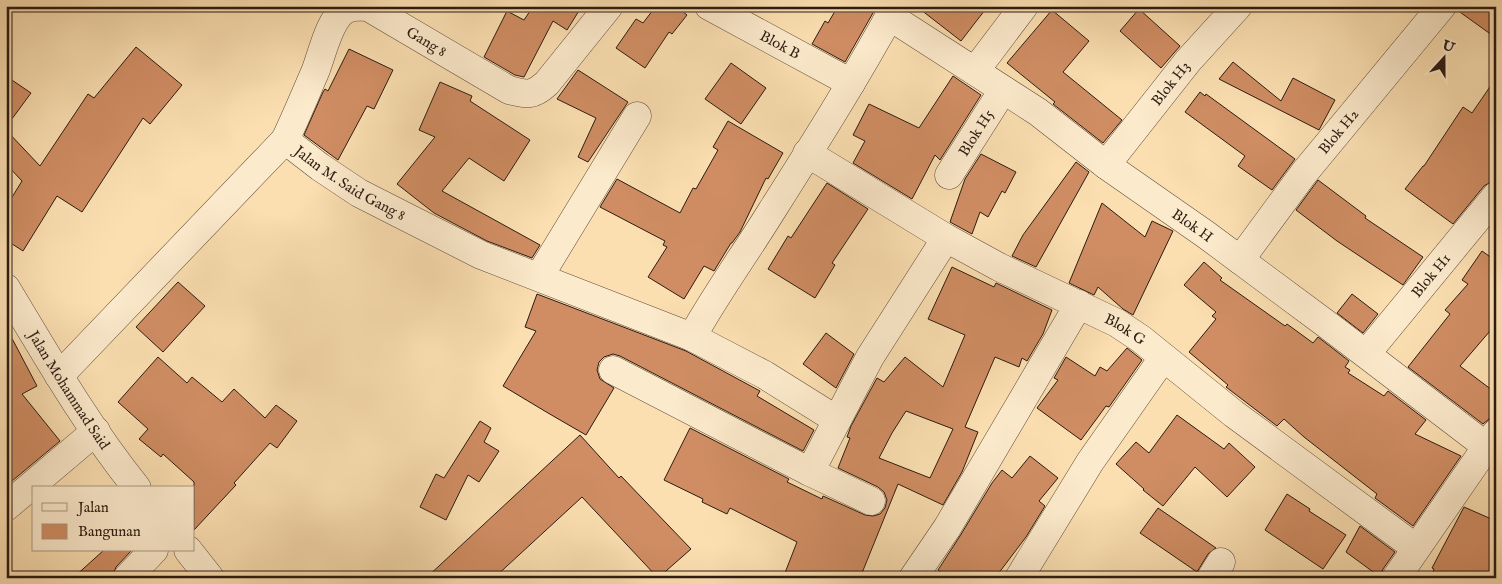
<svg xmlns="http://www.w3.org/2000/svg" width="1502" height="584" font-family="'IM FELL English',serif">
<style>
.building{fill:#d08d63;stroke:#2c1b12;fill-rule:evenodd}
.lines{fill:none;stroke-linecap:round;stroke-linejoin:round}
.minor-casing{stroke:#604c3a;stroke-width:29}
.minor{stroke:#fceacc;stroke-width:28}
.labels{text-anchor:middle;dominant-baseline:central;stroke-width:4;stroke-linejoin:round;paint-order:stroke}
.street-label{font-size:15px;fill:#2c1b12;stroke:#fceacc}
</style>
<rect width="100%" height="100%" fill="#fbdfb1"/>
<filter id="stains"><feTurbulence type="fractalNoise" baseFrequency=".004" numOctaves="4"/><feColorMatrix values="0 0 0 0 .2 0 0 0 0 .09 0 0 0 0 .02 0 0 0 .5 -.17"/></filter>
<radialGradient id="worn" r=".72"><stop offset=".6" stop-color="#630" stop-opacity="0"/><stop offset="1" stop-color="#630" stop-opacity=".3"/></radialGradient>
<path class="building" d="M529,6H582L567,30L553,21L524,77L515,75L484,57L507,11L524,20L532,8Z
M656,6H676L687,15L672,34L669,32L645,68L616,48L636,19L643,23Z
M838,6H877L845,62L812,44L825,21L828,23Z
M916,6H988L961,41Z
M1457,6H1496V38L1457,10Z
M1139,9L1180,46L1161,68L1120,31Z
M1052,10L1089,41L1063,72L1122,120L1103,143L1053,104L1055,102L1007,63Z
M136,47L182,85L150,124L143,118L82,212L57,196L23,251L6,240V207L22,181L6,164V130L40,166L88,94L94,98Z
M349,49L393,70L374,109L367,106L338,160L304,135L323,92L325,89L328,91Z
M1233,62L1281,101L1293,78L1335,100L1319,130L1219,79Z
M731,63L766,88L741,124L705,99Z
M578,70L628,102L588,162L578,157L596,118L557,99Z
M6,76L31,93L6,127Z
M953,76L981,95L940,160L935,155L912,199L853,163L865,141L853,135L869,104L919,128Z
M1496,78V179L1484,186L1453,224L1405,189L1423,166H1424L1463,107L1472,113Z
M440,82L472,96L470,101L530,140L504,181L469,158L442,191L540,245L532,258L487,241L434,213L397,184L435,137L419,130Z
M1200,92L1205,96L1206,94L1295,159L1272,190L1238,166L1245,156L1185,112Z
M728,121L783,153L768,179L766,178L740,232L732,243H731L714,271L704,266L684,299L648,277L667,247L663,245L665,241L600,207L617,179L680,213L693,188L696,189L718,150L713,147Z
M981,154L1016,172L1005,193L1002,191L988,217L980,212L972,234L950,222L965,179Z
M1076,162L1089,172L1036,267L1012,256L1023,235Z
M1318,180L1366,216L1365,218L1423,257L1403,285L1337,241L1296,210Z
M827,183L868,209L832,263L835,265L815,298L768,269L788,236L791,238Z
M1102,203L1145,237L1152,221L1173,231L1133,315L1123,309L1098,287L1094,295L1069,283Z
M1482,251L1496,261V324L1460,366L1496,393V418L1489,419L1483,424L1408,367L1450,314L1445,310L1468,284L1462,280Z
M1204,262L1222,278L1220,280L1285,326L1287,324L1313,343L1318,337L1349,361L1345,367L1350,370L1348,373L1384,396L1388,391L1426,420L1415,434L1461,456L1413,526L1375,498L1377,494L1304,437L1284,419L1277,426L1226,387L1228,385L1189,352L1216,319L1212,316L1216,312L1184,285Z
M952,267L994,287L996,283L1052,310L1043,334L1027,361L1022,358L1019,367L995,357L965,427L978,432L962,472L943,505L898,484L860,578H783L797,542L730,508L727,514L702,502L703,499L664,480L690,428L789,479L787,482L822,499L823,496L865,515L873,516L880,514L885,508L887,500L884,492L878,487L838,468L850,438L847,437L851,426L877,378L884,382L905,357L943,387L965,335L928,319ZM906,411L953,429L930,478L879,458L892,433Z
M178,282L205,306L163,352L136,327Z
M537,294L686,351L760,391L757,396L814,430L803,451L620,356L613,354L604,357L599,362L597,370L600,379L614,388L586,435L548,413L503,386L536,331L525,327Z
M1352,294L1378,314L1363,333L1337,313Z
M6,327L37,386L22,394L60,441L6,486Z
M826,333L854,354L836,388L803,364Z
M1127,348L1142,360L1109,407L1106,406L1081,440L1037,408L1058,380L1054,378L1066,357L1095,376L1100,367L1107,371Z
M158,357L187,383L192,377L222,402L234,389L265,418L276,405L297,421L277,448L270,443L234,483L236,485L194,530V482L163,454L161,457L139,439L148,429L118,402Z
M1177,415L1224,449L1229,443L1255,467L1227,497L1195,467L1163,506L1143,490L1144,489L1116,464L1136,442L1149,453Z
M480,421L491,428L484,442L499,451L479,482L468,475L446,520L420,507L436,474L444,478Z
M580,435L619,478L621,476L691,549L658,578L582,497L494,578H426Z
M1030,456L1058,478L1039,501L1045,506L1026,537L995,578H949L938,570L960,536L992,483L1002,470L1012,478Z
M1287,494L1310,509L1309,511L1346,535L1323,569L1265,530Z
M1464,507L1496,521V578H1431L1434,569L1432,568Z
M1158,508L1216,548L1208,554L1197,572L1140,533Z
M1360,526L1395,552L1383,569L1380,577L1346,552Z
M104,550H132L116,567L112,578H73Z"/>
<g class="lines">
<g class="minor-casing">
<g id="minor">
<path id="s1" d="M709,6L851,83"/>
<path id="s2" d="M889,16L1038,112L1106,165L1205,234L1329,326L1486,446"/>
<path d="M975,71L1024,6"/>
<path id="s3" d="M285,140C296,117 305,95 315,72C322,55 329,19 345,10C352,5 360,7 368,7L509,90C527,95 533,96 547,83L609,6"/>
<path id="s4" d="M807,153L946,238L999,267L1117,323L1141,339L1234,414L1416,548"/>
<path id="s5" d="M1106,165L1188,61L1238,6"/>
<path id="s6" d="M949,175L1003,90"/>
<path id="s7" d="M1240,260L1304,173L1442,6"/>
<path d="M539,277L637,116"/>
<path id="s8" d="M6,288C47,356 87,426 137,488"/>
<path id="s9" d="M1366,354L1496,196"/>
<path d="M613,370L810,472L871,501"/>
<path id="s10" d="M59,376L285,140L320,167L359,193L481,255L692,337"/>
<path d="M837,420L765,375L692,337C716,294 745,254 771,212C814,144 857,76 895,6"/>
<path d="M810,472L870,357L946,238"/>
<path d="M6,507L96,431"/>
<path d="M188,550L210,578"/>
<path d="M127,578L154,550"/>
<path d="M913,578L947,528L1079,304"/>
<path d="M1019,578L1090,462L1163,358"/>
<path d="M1211,578L1221,562"/>
<path d="M1396,578L1496,433"/>
</g>
</g>
<use href="#minor" class="minor"/>
</g>
<g class="labels">
<g class="street-label">
<text stroke="none"><textPath href="#s3" startOffset="236">Gang 8</textPath></text>
<text stroke="none"><textPath href="#s1" startOffset="81">Blok B</textPath></text>
<text stroke="none"><textPath href="#s5" startOffset="104">Blok H3</textPath></text>
<text stroke="none"><textPath href="#s7" startOffset="162">Blok H2</textPath></text>
<text stroke="none"><textPath href="#s6" startOffset="50">Blok H5</textPath></text>
<text stroke="none"><textPath href="#s10" startOffset="405">Jalan M. Said Gang 8</textPath></text>
<text stroke="none"><textPath href="#s2" startOffset="369">Blok H</textPath></text>
<text stroke="none"><textPath href="#s9" startOffset="102">Blok H1</textPath></text>
<text stroke="none"><textPath href="#s4" startOffset="364">Blok G</textPath></text>
<text stroke="none"><textPath href="#s8" startOffset="120">Jalan Mohammad Said</textPath></text>
</g>
</g>
<rect width="1502" height="584" fill="none" stroke="#fbdfb1" stroke-width="25"/>
<rect x="8" y="8" width="1487" height="569" fill="none" stroke="#2c1b12" stroke-width="2.5"/>
<rect x="12" y="12" width="1477" height="559" fill="none" stroke="#2c1b12"/>
<rect x="32" y="486" width="162" height="65" fill="#fceacc" stroke="#a99782"/>
<rect x="42" y="503" width="25" height="8" fill="#fceacc" stroke="#a99782"/>
<text x="78" y="512" font-size="15" fill="#2c1b12">Jalan</text>
<rect x="42" y="524" width="25" height="15" fill="#d08d63" stroke="#a99782"/>
<text x="78" y="536" font-size="15" fill="#2c1b12">Bangunan</text>
<g transform="translate(1444 58) rotate(21)" stroke="#fceacc" stroke-width="4" paint-order="stroke">
<path d="M0-4L9 19L0 12L-9 19Z" fill="#2c1b12"/>
<text y="-8" font-size="14" font-weight="bold" text-anchor="middle" fill="#2c1b12">U</text>
</g>
<rect width="100%" height="100%" filter="url(#stains)"/>
<rect width="100%" height="100%" fill="url(#worn)"/>
</svg>
